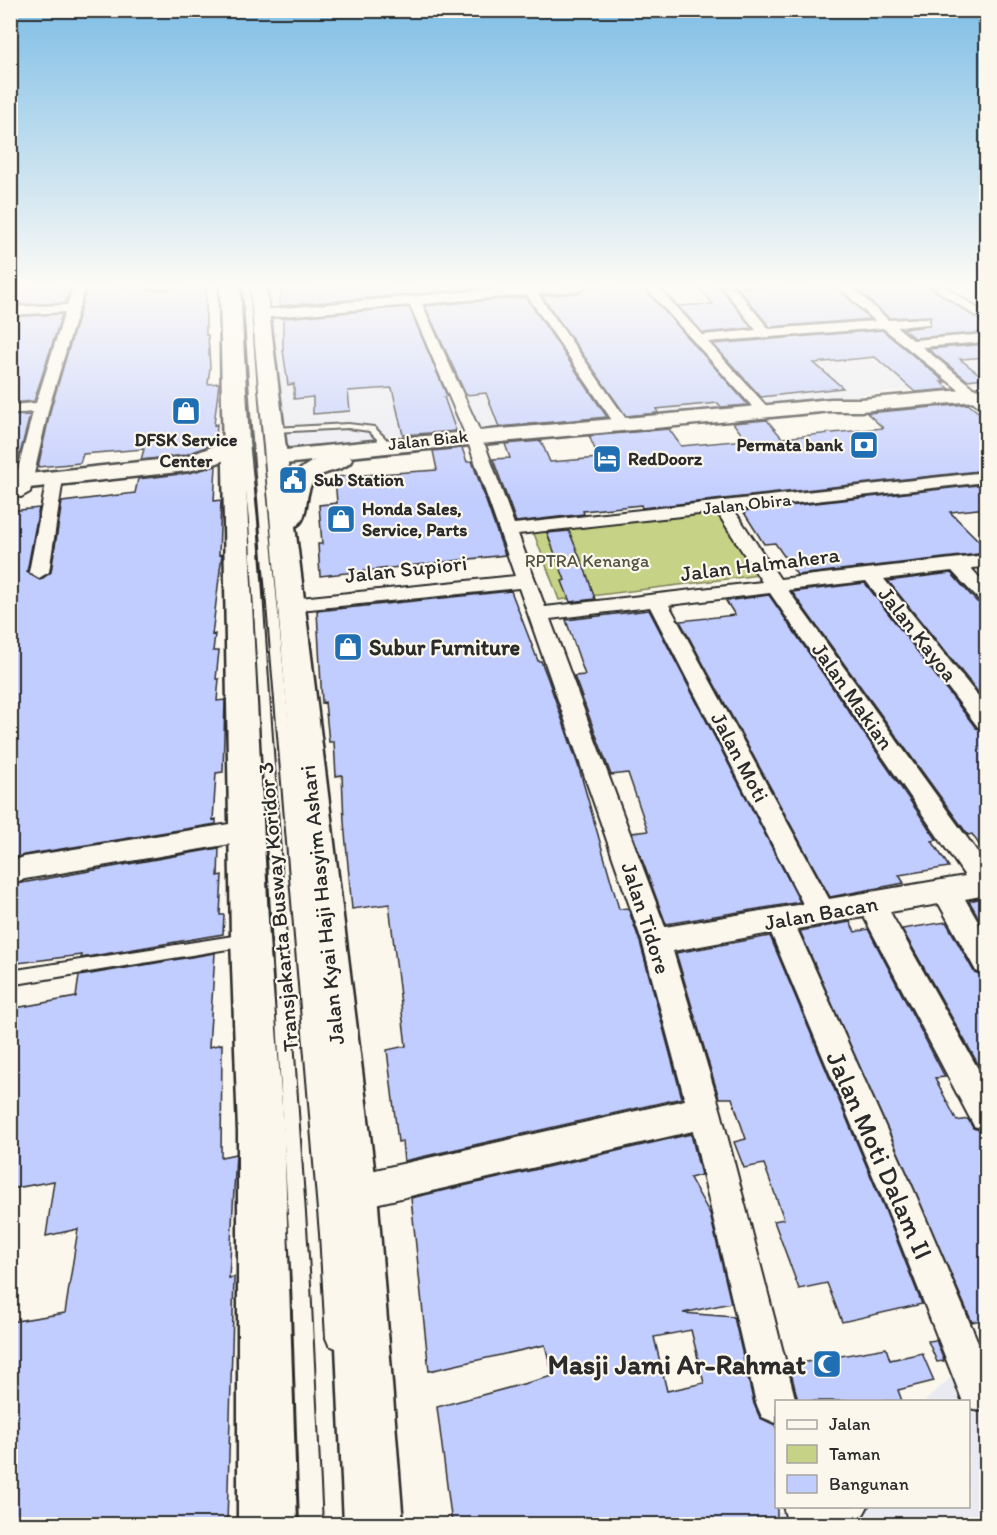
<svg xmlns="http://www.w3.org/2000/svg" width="997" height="1535" font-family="Itim,sans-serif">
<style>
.built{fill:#eaeaf2}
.green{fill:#c6d285;stroke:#787e58;stroke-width:1.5}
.building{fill:#c2cdff;stroke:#2b2b2b;stroke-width:1.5;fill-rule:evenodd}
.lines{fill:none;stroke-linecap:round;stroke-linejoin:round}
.service-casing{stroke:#2b2b2b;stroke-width:4}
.minor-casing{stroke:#2b2b2b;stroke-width:4}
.secondary-casing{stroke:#2b2b2b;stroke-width:5}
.primary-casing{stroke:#2b2b2b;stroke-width:5}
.service{fill:#fbf7ec;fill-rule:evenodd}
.minor{fill:#fbf7ec;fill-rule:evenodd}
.secondary{fill:#fbf7ec;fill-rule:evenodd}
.primary{fill:#fbf7ec;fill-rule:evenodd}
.labels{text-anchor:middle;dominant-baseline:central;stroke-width:4.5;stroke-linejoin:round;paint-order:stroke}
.far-poi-label{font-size:18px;font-weight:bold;fill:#2b2b2b;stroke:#fbf7ec;text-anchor:start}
.far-street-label{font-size:18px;fill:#2b2b2b;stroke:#fbf7ec}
.far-park-label{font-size:18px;fill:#525542;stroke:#fbf7ec}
.street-label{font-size:22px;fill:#2b2b2b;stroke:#fbf7ec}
.poi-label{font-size:22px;font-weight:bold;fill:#2b2b2b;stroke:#fbf7ec;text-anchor:start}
.near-street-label{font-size:27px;fill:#2b2b2b;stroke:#fbf7ec}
.near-poi-label{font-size:27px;font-weight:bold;fill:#2b2b2b;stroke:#fbf7ec;text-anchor:end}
</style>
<rect width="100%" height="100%" fill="#fbf7ec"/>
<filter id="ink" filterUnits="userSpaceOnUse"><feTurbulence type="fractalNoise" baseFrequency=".0167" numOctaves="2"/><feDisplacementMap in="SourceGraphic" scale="12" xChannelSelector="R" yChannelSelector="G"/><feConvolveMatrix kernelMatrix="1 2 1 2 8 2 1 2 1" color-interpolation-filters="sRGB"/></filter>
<g filter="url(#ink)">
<path class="built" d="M267,287H986V382L281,454Z
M986,1345V1524H742L800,1507L968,1506V1402L925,1401Z"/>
<path class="green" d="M716,513L760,575L559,600L533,531Z"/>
<path class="building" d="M10,287H71L65,303L10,305Z
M87,287H150L149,290L206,287V335H208L210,367L208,384L219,383L214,425L217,424L216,439L218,442L185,455L141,460L144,449L83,454L80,463L38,467L51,408Z
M282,287H495L279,306Z
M587,287H643L748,405L721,407L718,403L656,409L658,413L626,416L542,296L579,293Z
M698,287H720L752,328L703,333L678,306L713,304Z
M737,287H837L870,319L770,327Z
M855,287H930L987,325V332L914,338L903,329L929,326L931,316L889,318Z
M526,297L607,417L499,427L486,393L466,395L425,306Z
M409,307L447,396L444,397L456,431L403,435L392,388L348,391L350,411L313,414V397L294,399V384L288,385L283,350V318Z
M62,314L34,401L10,403V317Z
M882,330L945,382H941L950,389L915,392L875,357L814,363L843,388L761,397L713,344Z
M987,344V357L960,359L984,378L967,380L928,349Z
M968,404L987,419V470L642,508L641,505L583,511L584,514L516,522L493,459L510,458L505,444L541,441L550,462L599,458L589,436L669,429L681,446L746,440L733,423L767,420L782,438L883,428L867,413Z
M30,415L16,469H10V416Z
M462,448L467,462L472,461L505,555L320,576L318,544H322L319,505L337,503L335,477L437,470L433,451Z
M216,466L214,501L221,500L219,555L222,554L212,635L215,634L213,651H219L216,679H219L217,701L225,700L223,772L216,773L213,820L216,819V824L24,855L10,859V511L39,508L27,572L40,580L51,572L62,502L135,493L138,479L189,473Z
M987,484V508L950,512L987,549V553L797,575L775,543L764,544L743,511Z
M569,531L587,575L595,599L570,602L562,581L565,580L547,533Z
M951,573L977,602L987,604V703L888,581Z
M865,583L976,728L987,731V856L972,834L968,835L792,592Z
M511,591L538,661H541L548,679L579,768L619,909L628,908L640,942L682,1098L404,1161L402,1141L398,1142L387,1050L406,1046L389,904L352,909L344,822L342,775L336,776L334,742H329L325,702L322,703L317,611Z
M769,595L937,840L932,841L949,867L899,875L904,883L830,897L680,621L735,615L726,601Z
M649,610L800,902L666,924L632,833L648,831L628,773L611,775L574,676L585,675L566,620Z
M219,848L218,876L222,875L220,915H224L223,934L81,958L82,955L10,964V916L16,884Z
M987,897V932L969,901Z
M850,922L855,932L868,929L945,1077L935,1078L957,1121L968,1119L973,1128L987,1132V1319L972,1322L800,931Z
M946,922L974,972L987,977V1070L982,1071L902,929Z
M770,936L885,1210L922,1304L842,1322L827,1283L799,1289L774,1221L784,1219L764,1164L744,1168L734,1142L746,1139L732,1098H719L676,953Z
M215,953L209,1047L222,1044L221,1157L236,1154L229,1278L234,1277L227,1524H10V1322L65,1313L78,1229L46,1236L54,1181L10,1189V1009L76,997L79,976Z
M691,1134L701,1175L690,1178L710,1214L731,1303L683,1313L734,1317L754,1404L760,1418L775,1425L777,1430V1524H452L437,1407L553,1376L545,1345L429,1371L411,1198ZM691,1330L704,1383L667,1391L654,1337Z
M936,1340L944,1361L937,1362L928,1341Z
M886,1348L890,1360L922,1353L934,1381L898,1390L902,1401H798L789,1365Z"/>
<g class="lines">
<g class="service-casing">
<path id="service" d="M234,287H240L249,441L257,521L310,1285L322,1524H300L292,1285L249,521L241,441Z
M243,287H249L260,427L338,1234L346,1338L343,1345L336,1348L329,1345L326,1338L320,1234L252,427Z
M348,424L374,427L386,439L385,445L378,447V440L369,431L348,428L274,432L270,430L274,428Z
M246,934L251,936L253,940L251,944L246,946L10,985V971Z"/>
</g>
<g class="minor-casing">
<path id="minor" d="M73,287H85L49,407L30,492L21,497L15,496L12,492L33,412L10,414V405L36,403L65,312L10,315V307L67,305Z
M521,287H585L579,291L538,294L631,426L628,429H618L527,295L422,304L482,436L474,441L466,436L410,305L261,318L255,314L261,310Z
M645,287H658L702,335L756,330L722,287H734L769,329L875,321L839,287H852L888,320L929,318V324L897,327L913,340L986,334V342L922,347L986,398V409L981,408L883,328L708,342L771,411L764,415L759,414Z
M932,287H946L986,314V323Z
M477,440L485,445L514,524L986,472V482L734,510L780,579L986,555V567L971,568L986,585V602L979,600L952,571L884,579L986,706V729L978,727L866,581L788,590L986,864V895L965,899L986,936V975L976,971L939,904L890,912L986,1083V1130L974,1126L864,917L797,929L915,1193L986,1361V1408L979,1411L968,1407V1402H963L887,1209L771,933L673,951L721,1112L796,1402H776V1423L762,1417L756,1403L693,1131L353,1209L341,1204L336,1192L341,1180L353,1175L685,1100L642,941L519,588L290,611L283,609L280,605L283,601L290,599L515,576L469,445ZM717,512L762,582L545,607L518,534ZM770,593L965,876L829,899L669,605ZM650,607L803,904L665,927L550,619Z
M55,473L63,478L49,572L39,578L29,572L47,478Z
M248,821L257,824L261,831L257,838L248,841L25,879L10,884V862L24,857Z
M783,1506H868L858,1524H788Z"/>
</g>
<g class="secondary-casing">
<path id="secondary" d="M986,388V400L861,411H831C646,430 461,444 276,465L268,463L265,458L268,453L276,451C461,431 646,417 831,399H861Z
M232,439L240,441L243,446C233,461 205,467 188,471L10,490V476L186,457Z"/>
</g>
<g class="primary-casing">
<path id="primary" d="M220,287H236L269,939L284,1132L297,1524H238V1132L231,939Z
M250,287H266L290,481C301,464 328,450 349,455L352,460C343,473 321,469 312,483C304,495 309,522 295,526L377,1192L403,1524H344L329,1192Z"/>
</g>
<use href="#service" class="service"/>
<use href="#minor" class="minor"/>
<use href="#secondary" class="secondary"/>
<use href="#primary" class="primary"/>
</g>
</g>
<linearGradient id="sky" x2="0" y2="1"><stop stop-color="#7fbee6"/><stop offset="0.57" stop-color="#fdfbf6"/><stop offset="1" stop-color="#fdfbf6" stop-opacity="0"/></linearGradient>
<rect width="997" height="502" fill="url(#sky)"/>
<defs>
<g id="shop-square" transform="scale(1.5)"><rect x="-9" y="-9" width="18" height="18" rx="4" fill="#1f6fb2" stroke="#fbf7ec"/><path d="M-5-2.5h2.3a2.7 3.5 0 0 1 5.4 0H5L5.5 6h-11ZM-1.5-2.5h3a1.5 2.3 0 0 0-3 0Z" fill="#fff"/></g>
<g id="bank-square" transform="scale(1.5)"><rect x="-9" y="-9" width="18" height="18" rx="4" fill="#1f6fb2" stroke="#fbf7ec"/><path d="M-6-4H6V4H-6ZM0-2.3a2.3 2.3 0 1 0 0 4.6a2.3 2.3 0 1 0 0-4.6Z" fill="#fff"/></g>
<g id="hotel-square" transform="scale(1.5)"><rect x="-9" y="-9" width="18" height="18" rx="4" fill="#1f6fb2" stroke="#fbf7ec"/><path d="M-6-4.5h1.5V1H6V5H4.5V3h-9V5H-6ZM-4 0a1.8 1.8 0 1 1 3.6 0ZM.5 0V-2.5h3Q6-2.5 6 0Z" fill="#fff"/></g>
<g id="civic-square" transform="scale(1.5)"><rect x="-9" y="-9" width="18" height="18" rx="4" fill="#1f6fb2" stroke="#fbf7ec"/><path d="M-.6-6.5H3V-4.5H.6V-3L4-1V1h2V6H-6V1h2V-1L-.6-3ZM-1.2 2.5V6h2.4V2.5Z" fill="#fff"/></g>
<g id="mosque-square" transform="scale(1.5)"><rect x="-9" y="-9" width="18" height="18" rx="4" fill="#1f6fb2" stroke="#fbf7ec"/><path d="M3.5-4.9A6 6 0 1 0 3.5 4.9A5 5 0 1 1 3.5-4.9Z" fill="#fff"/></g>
</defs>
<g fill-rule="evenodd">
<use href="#shop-square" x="186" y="411"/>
<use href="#bank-square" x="864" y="445"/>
<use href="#hotel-square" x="607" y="459"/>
<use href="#civic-square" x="293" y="480"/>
<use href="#shop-square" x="341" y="519"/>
<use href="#shop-square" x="348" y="647"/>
<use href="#mosque-square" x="827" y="1364"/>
</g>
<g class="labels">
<g class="far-poi-label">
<text x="186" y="440" text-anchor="middle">DFSK Service<tspan x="186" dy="21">Center</tspan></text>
<text x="843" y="445" text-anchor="end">Permata bank</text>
<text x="628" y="459">RedDoorz</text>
<text x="314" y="480">Sub Station</text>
<text x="362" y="509">Honda Sales,<tspan x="362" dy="21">Service, Parts</tspan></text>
</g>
<g class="far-street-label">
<text transform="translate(428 440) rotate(-6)">Jalan Biak</text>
<text transform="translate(747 504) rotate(-6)">Jalan Obira</text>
</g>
<g class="far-park-label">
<text x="587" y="561">RPTRA Kenanga</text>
</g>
<g class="street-label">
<text transform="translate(760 564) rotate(-7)">Jalan Halmahera</text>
<text transform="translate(406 569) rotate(-6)">Jalan Supiori</text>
<text transform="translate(918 634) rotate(52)">Jalan Kayoa</text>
<text transform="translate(853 696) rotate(55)">Jalan Makian</text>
<text transform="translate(740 757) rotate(62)">Jalan Moti</text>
<text transform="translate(322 905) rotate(-96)">Jalan Kyai Haji Hasyim Ashari</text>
<text transform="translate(278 907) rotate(-95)">Transjakarta Busway Koridor 3</text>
<text transform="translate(821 913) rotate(-10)">Jalan Bacan</text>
<text transform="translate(646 918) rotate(72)">Jalan Tidore</text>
</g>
<g class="poi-label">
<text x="369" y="647">Subur Furniture</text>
</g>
<g class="near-street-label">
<text transform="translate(880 1155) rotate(66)">Jalan Moti Dalam II</text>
</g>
<g class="near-poi-label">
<text x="806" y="1364">Masji Jami Ar-Rahmat</text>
</g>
</g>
<rect width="997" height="1535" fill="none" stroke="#fbf7ec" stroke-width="36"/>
<rect x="18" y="18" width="961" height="1499" fill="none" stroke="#2b2b2b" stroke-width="2" filter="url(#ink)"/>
<rect x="775" y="1400" width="195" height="108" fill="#fbf7ec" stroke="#a8a59f" stroke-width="1.5"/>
<rect x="787" y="1420" width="30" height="9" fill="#fbf7ec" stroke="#a8a59f" stroke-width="1.5"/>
<text x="829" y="1430" font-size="18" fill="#2b2b2b">Jalan</text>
<rect x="787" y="1445" width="30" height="18" fill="#c6d285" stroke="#a8a59f" stroke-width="1.5"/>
<text x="829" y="1460" font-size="18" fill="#2b2b2b">Taman</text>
<rect x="787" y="1475" width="30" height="18" fill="#c2cdff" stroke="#a8a59f" stroke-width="1.5"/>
<text x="829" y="1490" font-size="18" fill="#2b2b2b">Bangunan</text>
</svg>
